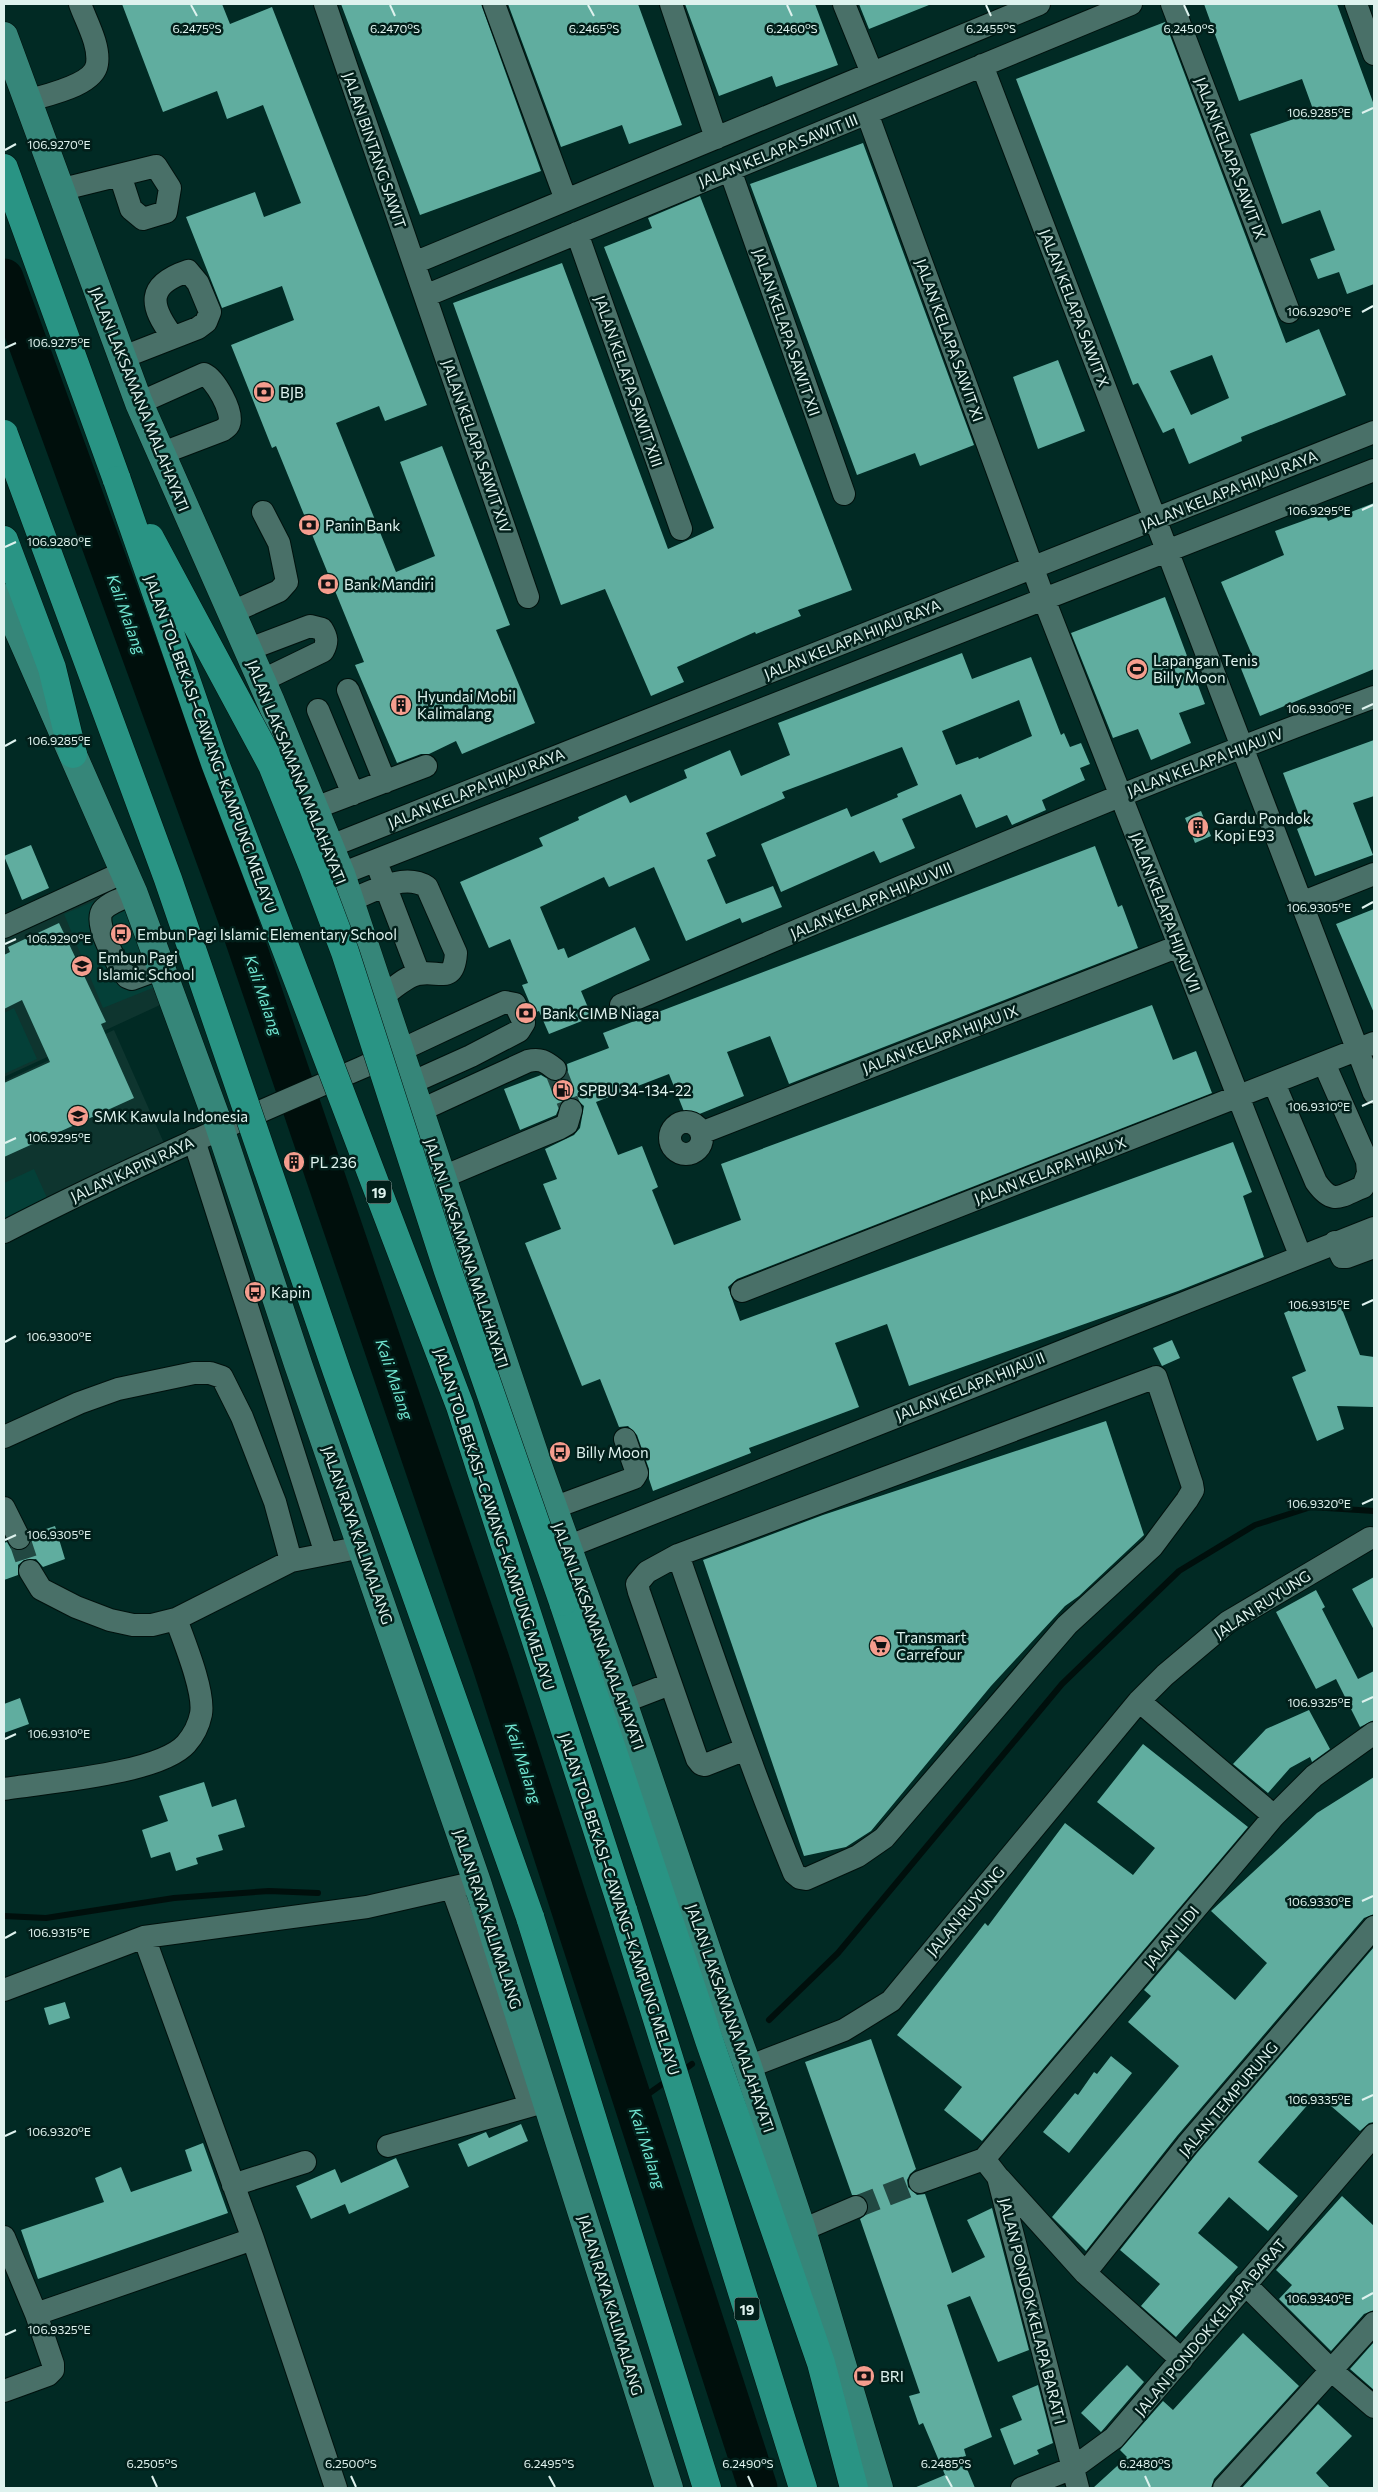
<svg xmlns="http://www.w3.org/2000/svg" width="1378" height="2492" font-family="Commissioner,sans-serif">
<style>
.built{fill:#0e352f}
.green{fill:#044038}
.lines{fill:none;stroke-linecap:round;stroke-linejoin:round}
.stream{stroke:#000f0c;stroke-width:6}
.river{stroke:#000f0c;stroke-width:39}
.building{fill:#60ad9f;fill-rule:evenodd}
.minor-tunnel{stroke:#224842;stroke-width:22;stroke-dasharray:22 11;stroke-linecap:butt}
.minor-casing{stroke:#00110d;stroke-width:24}
.major-casing{stroke:#00110d;stroke-width:29}
.highway-casing{stroke:#00110d;stroke-width:29}
.minor{stroke:#497068;stroke-width:22}
.major{stroke:#368679;stroke-width:28}
.highway{stroke:#299484;stroke-width:28}
.highway-bridge-casing{stroke:#00110d;stroke-width:29;stroke-linecap:butt}
.highway-bridge{stroke:#299484;stroke-width:28}
.ticks{fill:none;stroke:#def2ee;stroke-width:2}
.labels{text-anchor:middle;dominant-baseline:central;stroke-width:5;stroke-linejoin:round;paint-order:stroke}
.shield{fill:#021f1a;stroke:#9cb3ae;stroke-width:1}
.shield-label{font-size:14px;font-weight:bold;fill:#def2ee}
.street-label{font-size:15px;fill:#def2ee;stroke:#021f1a}
.poi-label{font-size:15px;fill:#def2ee;stroke:#021f1a;text-anchor:start}
.water-label{font-size:16px;font-style:italic;fill:#71e5d1;stroke:#021f1a}
.ticks-label{font-size:12px;text-anchor:middle;fill:#def2ee;stroke:#021f1a;stroke-width:5;stroke-linejoin:round;paint-order:stroke}
</style>
<rect width="100%" height="100%" fill="#012a24"/>
<path class="built" d="M126,879L173,999L4,1077V932Z
M114,1030L167,1150L4,1229V1081Z"/>
<path class="green" d="M121,890L160,985L103,1008L64,914Z
M14,1008L37,1059L4,1074V1013Z
M34,1169L48,1200L4,1220V1183Z"/>
<g class="lines">
<path class="stream" d="M4,1916L46,1918L174,1898L269,1891L318,1893
M769,2020L838,1953L1062,1684L1179,1571L1255,1525L1311,1507L1374,1511
M681,2072L692,2064
M634,2104L668,2080"/>
<path class="river" d="M4,278L237,917L492,1666L758,2488"/>
</g>
<path class="building" d="M122,4H222L230,24L272,7L427,405L385,421L379,406L336,423L396,572L435,556L400,462L442,446L510,625L496,630L535,723L462,754L456,741L429,754H421L397,763L355,665L364,662L276,446L272,448L231,345L294,320L282,286L222,308L186,217L255,192L264,217L301,203L263,105L227,119L217,91L163,112Z
M341,4H481L541,171L420,215Z
M508,4H638L682,125L629,144L622,125L561,147Z
M685,4H815L838,65L776,87L772,76L719,96Z
M859,4H929V5L869,29Z
M1204,4H1337L1374,105V284L1347,294L1339,272L1318,279L1310,259L1335,250L1320,210L1282,224L1250,134L1314,112L1302,79L1239,101Z
M1165,22L1286,343L1319,329L1346,395L1241,437L1242,441L1189,464L1174,428L1163,433L1138,383L1133,385L1016,79ZM1212,355L1229,398L1191,415L1170,371Z
M863,143L974,445L920,466L915,453L857,475L750,184Z
M700,196L852,590L798,610L801,616L756,634L755,632L677,667L684,682L651,696L605,589L561,605L453,303L562,263L668,549L686,541L714,528L604,247L652,228L648,218Z
M1058,360L1085,431L1038,449L1013,377Z
M1374,503V669L1260,716L1238,661L1252,655L1221,582L1284,555L1275,531L1325,513L1328,521Z
M1165,597L1205,704L1179,713L1191,743L1151,760L1138,729L1113,738L1071,633Z
M962,653L972,679L1031,657L1061,735L1064,733L1070,747L1081,743L1090,764L1080,768L1085,780L1042,800L1046,810L1012,825L1007,815L976,828L961,794L902,819L915,848L880,863L874,851L781,892L761,844L847,808L851,817L898,797L897,794L918,785L902,747L782,792L785,798L706,833L716,856L707,860L726,904L773,886L782,907L742,923L740,918L686,941L654,867L609,887L604,877L540,907L558,950L564,948L568,958L635,927L650,960L581,991L592,1017L549,1034L539,1011L534,1013L522,985L528,983L510,939L489,948L460,882L543,846L539,838L579,820L578,817L626,795L630,803L687,778L684,770L730,750L741,776L790,755L778,723ZM1019,700L1032,736L979,759L978,757L956,765L942,731Z
M1374,740V796L1353,803L1373,855L1315,876L1297,829L1303,826L1283,773Z
M1201,811L1211,836L1195,843L1185,818Z
M31,845L49,888L22,900L4,856Z
M1095,846L1118,907L1122,905L1138,948L789,1084L770,1036L727,1052L744,1096L687,1119L669,1074L596,1102L618,1155L642,1146L658,1187L652,1190L674,1245L741,1220L721,1164L1152,1005L1173,1060L1196,1051L1212,1093L737,1279L728,1287L740,1321L1233,1142L1252,1192L1243,1196L1264,1257L1178,1291L909,1386L887,1324L835,1343L859,1407L749,1448L751,1453L653,1491L649,1479V1469L637,1435L628,1426L619,1427L600,1379L582,1386L525,1243L561,1229L543,1184L557,1179L545,1149L574,1135L580,1128L584,1106L575,1098L567,1097L562,1101L556,1115L520,1130L504,1089L541,1075L553,1082L560,1081L568,1071L567,1064L609,1048L603,1033Z
M1374,909V1013L1336,924Z
M59,923L106,1022L101,1024L134,1098L4,1157V1083L50,1062L22,1000L4,1009V955L10,952L8,947Z
M1338,1299L1360,1355L1374,1357V1407L1337,1406L1344,1429L1317,1441L1292,1377L1306,1371L1284,1313L1303,1304L1306,1312Z
M1172,1340L1180,1358L1162,1366L1153,1348Z
M1106,1421L1144,1535L1079,1596L1065,1606L991,1686L871,1831L846,1847L804,1856L703,1560L823,1515Z
M55,1526L65,1559L43,1567L36,1559L24,1560L18,1565V1575L4,1580V1543L7,1542L11,1549L18,1551L24,1550L30,1545L31,1534Z
M1374,1577V1630L1352,1589Z
M1316,1590L1325,1607L1322,1609L1358,1679L1374,1671V1720L1360,1727L1336,1679L1316,1689L1276,1612Z
M20,1698L29,1724L4,1733V1704Z
M1309,1710L1330,1749L1312,1762L1310,1757L1290,1768L1268,1793L1233,1764L1266,1729Z
M1143,1744L1248,1827L982,2141L944,2110L962,2087L897,2035L985,1923L988,1926L1065,1823L1133,1875L1155,1848L1097,1802Z
M1374,1777V1914L1364,1918L1177,2136L1086,2251L1052,2217L1179,2066L1128,2022L1151,1996L1144,1990L1178,1950L1235,2000L1267,1963L1211,1911L1317,1813Z
M204,1782L212,1807L236,1799L245,1827L218,1835L223,1850L196,1858L198,1864L176,1871L170,1852L151,1858L142,1830L168,1821L159,1796Z
M1374,1947V2122L1369,2123L1360,2131L1317,2094L1258,2162L1298,2196L1268,2231L1229,2197L1198,2233L1238,2267L1176,2337L1141,2306L1160,2284L1120,2250L1197,2153Z
M65,2002L70,2018L49,2025L44,2008Z
M871,2039L916,2169L910,2174L907,2180L908,2187L917,2195L925,2194L952,2273L985,2257L967,2220L992,2208L1029,2350L998,2362L970,2296L947,2305L992,2437L964,2449L966,2456L962,2457L975,2488H914L945,2475L923,2423L919,2425L909,2396L920,2393L860,2219L867,2214L868,2202L863,2196L852,2195L805,2062Z
M1111,2056L1132,2073L1069,2153L1043,2132L1075,2093L1078,2095L1094,2072L1097,2074Z
M521,2124L528,2141L468,2167L458,2144L486,2132L489,2138Z
M203,2143L228,2213L38,2279L21,2230L104,2202L95,2178L121,2167L131,2192L192,2171L185,2150Z
M396,2158L409,2187L349,2214L345,2204L311,2219L296,2186L335,2169L341,2183Z
M1342,2196L1374,2226V2310L1364,2314L1331,2351L1279,2299L1292,2285L1276,2270Z
M1243,2333L1299,2386L1214,2479L1211,2488H1093L1127,2457L1120,2450L1163,2401L1173,2410Z
M1374,2342V2390L1350,2369Z
M1127,2365L1144,2382L1101,2432L1081,2413Z
M1038,2385L1053,2443L1037,2450L1039,2454L1014,2465L1000,2429L1022,2420L1012,2396Z
M1318,2404L1352,2436L1316,2473L1330,2488H1242Z"/>
<g class="lines">
<path class="minor-tunnel" d="M555,1069L571,1110
M19,1538L30,1571
M856,2207L920,2182"/>
<g class="minor-casing">
<path id="minor" d="M325,4L528,597
M494,4L566,200
M671,4L716,138
M844,4L872,73
M1172,4L1289,312
M1356,4L1374,54
M982,65L1374,1093
M27,101C45,95 94,86 97,64C100,45 86,21 80,4
M867,113L1044,599L1300,1255
M730,170L844,494
M59,190L156,166L170,188L166,212L143,219L131,209L120,175
M577,233L681,529
M414,263L1039,4
M425,296L1131,4
M121,358L198,328L206,322L210,312L198,283L188,271C146,285 149,305 173,337
M139,403L204,374C215,379 234,412 229,424C228,427 225,428 223,430L160,454
M230,613L279,591L287,582L279,543L263,512
M247,650L310,626L322,629C327,637 328,642 323,651L261,681
M348,690L385,782
M318,710L353,794
M315,808L426,766
M331,846L1374,432
M380,872L419,974
M341,874L1374,470
M134,894C124,898 110,902 103,910C92,923 118,966 127,977L132,979L162,968
M349,901C371,892 404,872 427,887L456,953C454,985 439,970 419,974C406,976 393,989 382,997
M1301,903L1374,874
M4,927L124,872
M621,1005C871,900 1120,791 1374,697
M1274,1083L1316,1182C1333,1206 1340,1196 1363,1187L1368,1173L1367,1161L1324,1063
M419,1111L528,1061C540,1058 545,1061 555,1069
M670 1138a16 16 0 1 1 32 0a16 16 0 1 1-32 0Z
M701,1133L1179,946
M194,1140L326,1554
M443,1177L560,1128L567,1124L571,1110
M4,1232C120,1172 240,1120 361,1068C409,1047 457,1023 505,1002L515,1004L524,1023L519,1031L471,1056L411,1083
M1335,1242L1342,1257H1347L1374,1247
M742,1291L1374,1043
M4,1437L79,1403L118,1389L194,1373H210L222,1377L242,1417L275,1502L291,1561
M4,1508L19,1538
M553,1508L634,1478L637,1473L625,1439
M567,1547L1374,1228
M678,1555C715,1661 751,1769 794,1873L800,1878L806,1879L858,1856L884,1838L1067,1625L1152,1547L1187,1500L1193,1490L1192,1484L1156,1377L678,1555L647,1572L637,1584L639,1592L697,1759L701,1764L705,1765L746,1749
M30,1571L41,1589L76,1607L110,1620L133,1625H152L176,1619L291,1561L362,1547
M1139,1701L1274,1816
M623,1702L670,1684
M4,1789C46,1782 159,1774 186,1744C193,1736 199,1724 201,1714C205,1692 184,1641 176,1619
M452,1888L530,2106
M144,1937L253,2239L336,2488
M4,1990L144,1937L367,1907L477,1882
M748,2067L844,2030L891,2001L1139,1701L1165,1675L1228,1622L1370,1538
M388,2146L544,2102
M984,2159L1274,1816L1314,1776L1374,1733
M984,2159L998,2177L1078,2488
M1000,2179L1085,2273L1182,2360
M920,2182L984,2159
M233,2185L305,2162
M802,2230L856,2207
M4,2237L36,2314L53,2364V2370L48,2375L4,2391
M1085,2273L1187,2145L1374,1927
M1245,2284L1332,2371L1374,2407
M36,2314L253,2239
M1022,2488L1073,2468L1114,2438L1374,2135
M1224,2488L1374,2323"/>
</g>
<g class="major-casing">
<path id="major" d="M4,36L139,403L271,702L341,874L538,1465L623,1702L719,1986L748,2067L802,2230L879,2488
M4,598L134,894L220,1128L298,1364L477,1882L669,2488"/>
</g>
<g class="highway-casing">
<path id="highway" d="M4,168L117,480
M4,540L52,668L73,754
M563,1602L709,2040L821,2363L854,2488
M623,1910L803,2488
M530,1917L707,2488"/>
</g>
<use href="#minor" class="minor"/>
<use href="#major" class="major"/>
<use href="#highway" class="highway"/>
<g class="highway-bridge-casing">
<path id="highway-bridge" d="M4,434L168,879L337,1372L530,1917
M117,480L215,763L460,1406L623,1910
M150,538L272,765L313,867L345,952L448,1271L563,1602"/>
</g>
<use href="#highway-bridge" class="highway-bridge"/>
</g>
<path class="ticks" d="M191,5L197,16M390,5L395,16M588,5L594,16M787,5L792,16M986,5L991,16M1184,5L1189,16M1362,113L1373,108M5,150L16,144M1362,312L1373,306M5,348L16,343M1362,510L1373,505M5,547L16,542M1362,709L1373,704M5,746L16,740M1362,908L1373,902M5,944L16,939M1362,1106L1373,1101M5,1143L16,1138M1362,1305L1373,1300M5,1342L16,1336M1362,1504L1373,1499M5,1540L16,1535M1362,1702L1373,1697M5,1739L16,1734M1362,1901L1373,1896M5,1938L16,1932M1362,2100L1373,2095M5,2136L16,2131M1362,2299L1373,2293M5,2335L16,2330M152,2476L157,2487M351,2476L356,2487M549,2476L555,2487M748,2476L753,2487M946,2476L952,2487M1145,2476L1150,2487"/>
<defs>
<g id="bank-disc" transform="scale(1.125)"><circle r="9.5" fill="#f59d8e" stroke="#021f1a"/><path d="M-6-4H6V4H-6ZM0-2.3a2.3 2.3 0 1 0 0 4.6a2.3 2.3 0 1 0 0-4.6Z" fill="#111"/></g>
<g id="stadium-disc" transform="scale(1.125)"><circle r="9.5" fill="#f59d8e" stroke="#021f1a"/><path d="M0-5a6.5 5 0 1 0 0 10a6.5 5 0 1 0 0-10ZM-3.5-1.8h7v3.6h-7Z" fill="#111"/></g>
<g id="building-disc" transform="scale(1.125)"><circle r="9.5" fill="#f59d8e" stroke="#021f1a"/><path d="M-4-6H4V6H1V3H-1V6H-4ZM-2.5-4.3h1.7v1.8h-1.7ZM.8-4.3h1.7v1.8H.8ZM-2.5-1h1.7V.8h-1.7ZM.8-1h1.7V.8H.8Z" fill="#111"/></g>
<g id="bus-disc" transform="scale(1.125)"><circle r="9.5" fill="#f59d8e" stroke="#021f1a"/><path d="M-5-6H5V4H4V6H2V4H-2V6H-4V4H-5ZM-3.5-4V0h7V-4ZM-3.5 1.2v1.5H-2V1.2ZM2 1.2v1.5H3.5V1.2Z" fill="#111"/></g>
<g id="school-disc" transform="scale(1.125)"><circle r="9.5" fill="#f59d8e" stroke="#021f1a"/><path d="M0-5L7-2L0 1L-7-2ZM-4 1L0 2.5L4 1V4Q0 6-4 4Z" fill="#111"/></g>
<g id="fuel-disc" transform="scale(1.125)"><circle r="9.5" fill="#f59d8e" stroke="#021f1a"/><path d="M-5.5-6h7V0h2V4h1.3V-2.5L3-4.5l.8-.8L6-3V5H2.5V1h-1V6h-7ZM-4.2-4.7v3.2H.2V-4.7Z" fill="#111"/></g>
<g id="supermarket-disc" transform="scale(1.125)"><circle r="9.5" fill="#f59d8e" stroke="#021f1a"/><path d="M-6-5.5h2.5l.6 2H6L4.5 2H-2.5L-4.4-4H-6ZM-1.5 3.2a1.3 1.3 0 1 0 .1 0ZM3 3.2a1.3 1.3 0 1 0 .1 0Z" fill="#111"/></g>
</defs>
<g fill-rule="evenodd">
<use href="#bank-disc" x="264" y="392"/>
<use href="#bank-disc" x="309" y="525"/>
<use href="#bank-disc" x="328" y="584"/>
<use href="#stadium-disc" x="1137" y="669"/>
<use href="#building-disc" x="401" y="705"/>
<use href="#building-disc" x="1198" y="827"/>
<use href="#bus-disc" x="121" y="934"/>
<use href="#school-disc" x="82" y="966"/>
<use href="#bank-disc" x="526" y="1013"/>
<use href="#fuel-disc" x="563" y="1090"/>
<use href="#school-disc" x="78" y="1116"/>
<use href="#building-disc" x="294" y="1162"/>
<use href="#bus-disc" x="255" y="1292"/>
<use href="#bus-disc" x="560" y="1452"/>
<use href="#supermarket-disc" x="880" y="1646"/>
<use href="#bank-disc" x="864" y="2376"/>
</g>
<g class="labels">
<g class="shield">
<rect x="366.5" y="1180.5" width="25" height="23" rx="4"/>
<rect x="734.5" y="2297.5" width="25" height="23" rx="4"/>
</g>
<g class="shield-label">
<text x="379" y="1192">19</text>
<text x="747" y="2309">19</text>
</g>
<g class="street-label">
<text transform="translate(375 150) rotate(71)">JALAN BINTANG SAWIT</text>
<text transform="translate(778 150) rotate(-22)">JALAN KELAPA SAWIT III</text>
<text transform="translate(1231 158) rotate(69)">JALAN KELAPA SAWIT IX</text>
<text transform="translate(1075 308) rotate(69)">JALAN KELAPA SAWIT X</text>
<text transform="translate(787 332) rotate(71)">JALAN KELAPA SAWIT XII</text>
<text transform="translate(950 340) rotate(70)">JALAN KELAPA SAWIT XI</text>
<text transform="translate(629 381) rotate(71)">JALAN KELAPA SAWIT XIII</text>
<text transform="translate(140 399) rotate(68)">JALAN LAKSAMANA MALAHAYATI</text>
<text transform="translate(477 446) rotate(71)">JALAN KELAPA SAWIT XIV</text>
<text transform="translate(1229 490) rotate(-22)">JALAN KELAPA HIJAU RAYA</text>
<text transform="translate(852 639) rotate(-22)">JALAN KELAPA HIJAU RAYA</text>
<text transform="translate(211 744) rotate(70)">JALAN TOL BEKASI–CAWANG–KAMPUNG MELAYU</text>
<text transform="translate(1205 762) rotate(-21)">JALAN KELAPA HIJAU IV</text>
<text transform="translate(297 772) rotate(68)">JALAN LAKSAMANA MALAHAYATI</text>
<text transform="translate(476 788) rotate(-22)">JALAN KELAPA HIJAU RAYA</text>
<text transform="translate(871 900) rotate(-23)">JALAN KELAPA HIJAU VIII</text>
<text transform="translate(1166 912) rotate(69)">JALAN KELAPA HIJAU VII</text>
<text transform="translate(940 1039) rotate(-21)">JALAN KELAPA HIJAU IX</text>
<text transform="translate(132 1169) rotate(-25)">JALAN KAPIN RAYA</text>
<text transform="translate(1050 1170) rotate(-21)">JALAN KELAPA HIJAU X</text>
<text transform="translate(467 1253) rotate(72)">JALAN LAKSAMANA MALAHAYATI</text>
<text transform="translate(970 1386) rotate(-22)">JALAN KELAPA HIJAU II</text>
<text transform="translate(495 1519) rotate(72)">JALAN TOL BEKASI–CAWANG–KAMPUNG MELAYU</text>
<text transform="translate(358 1535) rotate(71)">JALAN RAYA KALIMALANG</text>
<text transform="translate(1262 1604) rotate(-33)">JALAN RUYUNG</text>
<text transform="translate(599 1636) rotate(70)">JALAN LAKSAMANA MALAHAYATI</text>
<text transform="translate(620 1904) rotate(72)">JALAN TOL BEKASI–CAWANG–KAMPUNG MELAYU</text>
<text transform="translate(965 1911) rotate(-50)">JALAN RUYUNG</text>
<text transform="translate(488 1919) rotate(72)">JALAN RAYA KALIMALANG</text>
<text transform="translate(1171 1937) rotate(-50)">JALAN LIDI</text>
<text transform="translate(731 2018) rotate(71)">JALAN LAKSAMANA MALAHAYATI</text>
<text transform="translate(1228 2099) rotate(-50)">JALAN TEMPURUNG</text>
<text transform="translate(611 2305) rotate(73)">JALAN RAYA KALIMALANG</text>
<text transform="translate(1033 2311) rotate(76)">JALAN PONDOK KELAPA BARAT I</text>
<text transform="translate(1210 2327) rotate(-50)">JALAN PONDOK KELAPA BARAT</text>
</g>
<g class="poi-label">
<text x="280" y="392">BJB</text>
<text x="325" y="525">Panin Bank</text>
<text x="344" y="584">Bank Mandiri</text>
<text x="1153" y="660">Lapangan Tenis<tspan x="1153" dy="17">Billy Moon</tspan></text>
<text x="417" y="696">Hyundai Mobil<tspan x="417" dy="17">Kalimalang</tspan></text>
<text x="1214" y="818">Gardu Pondok<tspan x="1214" dy="17">Kopi E93</tspan></text>
<text x="137" y="934">Embun Pagi Islamic Elementary School</text>
<text x="98" y="957">Embun Pagi<tspan x="98" dy="17">Islamic School</tspan></text>
<text x="542" y="1013">Bank CIMB Niaga</text>
<text x="579" y="1090">SPBU 34-134-22</text>
<text x="94" y="1116">SMK Kawula Indonesia</text>
<text x="310" y="1162">PL 236</text>
<text x="271" y="1292">Kapin</text>
<text x="576" y="1452">Billy Moon</text>
<text x="896" y="1637">Transmart<tspan x="896" dy="17">Carrefour</tspan></text>
<text x="880" y="2376">BRI</text>
</g>
<g class="water-label">
<text transform="translate(127 614) rotate(70)">Kali Malang</text>
<text transform="translate(264 995) rotate(71)">Kali Malang</text>
<text transform="translate(395 1379) rotate(71)">Kali Malang</text>
<text transform="translate(524 1763) rotate(72)">Kali Malang</text>
<text transform="translate(648 2148) rotate(72)">Kali Malang</text>
</g>
</g>
<g class="ticks-label">
<text x="197" y="33">6.2475°S</text>
<text x="395" y="33">6.2470°S</text>
<text x="594" y="33">6.2465°S</text>
<text x="792" y="33">6.2460°S</text>
<text x="991" y="33">6.2455°S</text>
<text x="1189" y="33">6.2450°S</text>
<text x="1319" y="117">106.9285°E</text>
<text x="59" y="149">106.9270°E</text>
<text x="1319" y="316">106.9290°E</text>
<text x="59" y="347">106.9275°E</text>
<text x="1319" y="515">106.9295°E</text>
<text x="59" y="546">106.9280°E</text>
<text x="1319" y="713">106.9300°E</text>
<text x="59" y="745">106.9285°E</text>
<text x="1319" y="912">106.9305°E</text>
<text x="59" y="943">106.9290°E</text>
<text x="1319" y="1111">106.9310°E</text>
<text x="59" y="1142">106.9295°E</text>
<text x="1319" y="1309">106.9315°E</text>
<text x="59" y="1341">106.9300°E</text>
<text x="1319" y="1508">106.9320°E</text>
<text x="59" y="1539">106.9305°E</text>
<text x="1319" y="1707">106.9325°E</text>
<text x="59" y="1738">106.9310°E</text>
<text x="1319" y="1906">106.9330°E</text>
<text x="59" y="1937">106.9315°E</text>
<text x="1319" y="2104">106.9335°E</text>
<text x="59" y="2136">106.9320°E</text>
<text x="1319" y="2303">106.9340°E</text>
<text x="59" y="2334">106.9325°E</text>
<text x="152" y="2468">6.2505°S</text>
<text x="351" y="2468">6.2500°S</text>
<text x="549" y="2468">6.2495°S</text>
<text x="748" y="2468">6.2490°S</text>
<text x="946" y="2468">6.2485°S</text>
<text x="1145" y="2468">6.2480°S</text>
</g>
<rect width="1378" height="2492" fill="none" stroke="#def2ee" stroke-width="10"/>
</svg>
